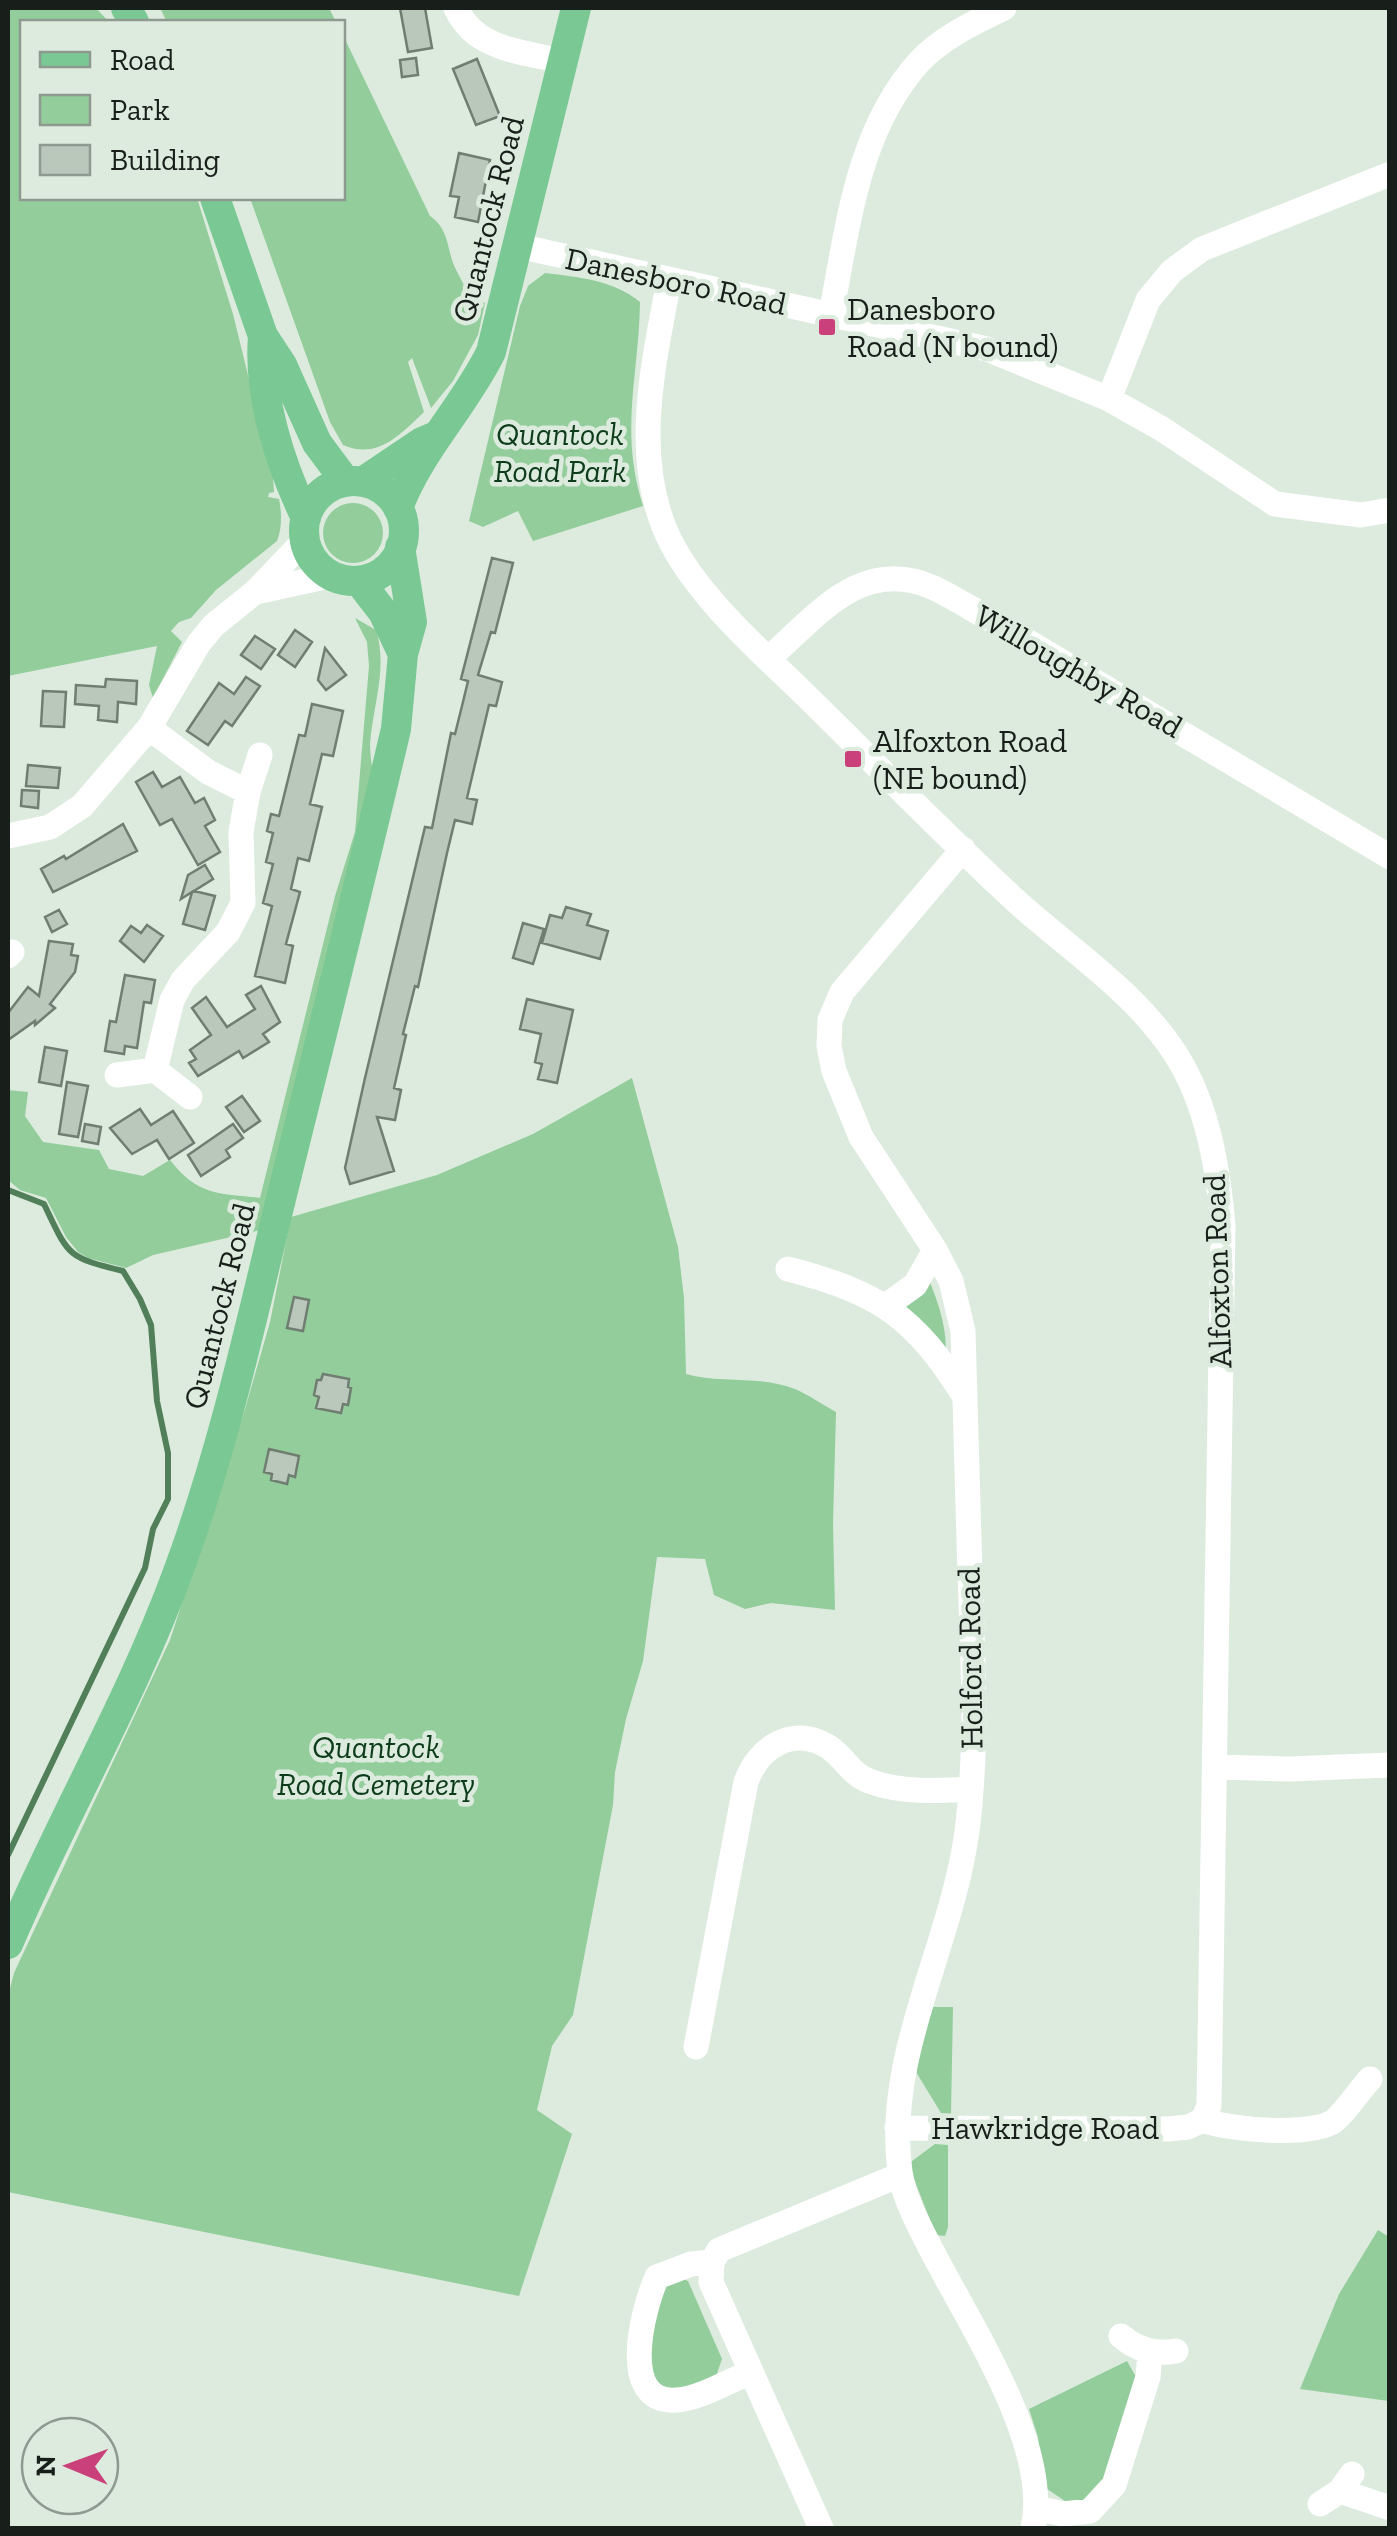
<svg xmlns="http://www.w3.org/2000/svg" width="1397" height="2536" font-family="'Zilla Slab',serif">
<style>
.green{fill:#92cd9b}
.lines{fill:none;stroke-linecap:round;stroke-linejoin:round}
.stream{stroke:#517f59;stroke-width:6}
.building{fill:#b9c8bb;stroke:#707e72;stroke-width:2.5}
.minor{stroke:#fff;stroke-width:25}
.major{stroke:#7ac893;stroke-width:30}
.poi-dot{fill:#ca407a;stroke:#dcebdd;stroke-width:4}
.labels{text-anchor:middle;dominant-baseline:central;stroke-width:9;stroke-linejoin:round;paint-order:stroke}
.street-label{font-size:32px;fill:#181e19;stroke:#dcebdd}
.poi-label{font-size:32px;fill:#181e19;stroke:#dcebdd;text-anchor:start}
.park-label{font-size:32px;font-style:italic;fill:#0c3c1a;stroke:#dcebdd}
</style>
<rect width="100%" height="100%" fill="#dcebdd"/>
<path class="green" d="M8,8H96L109,22H22V198H197L233,314L273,477L274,492L269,493L268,497L279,499C282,513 282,528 277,541L216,590L191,618L179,622L171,631L182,642L153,698L149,685L157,646L8,676Z
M160,8H329L336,22H167Z
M343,35L430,216C446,227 447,242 452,260C456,273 466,285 470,299L485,303L478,335L453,381L431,408L412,358L408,362L424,412C400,435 377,460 343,445L330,422L250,198H342Z
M545,273C578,277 613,280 640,302C639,376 619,430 643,506L533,541L518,511L483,527L469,521L520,306L528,286Z
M323 533a30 30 0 1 1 60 0a30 30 0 1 1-60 0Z
M355,618L376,630C388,669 373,704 370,744C370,754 372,766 373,776L261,1230L153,1255L126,1268L88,1258L78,1252L66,1237L46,1198L20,1190L8,1180V1090L28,1092L25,1116L43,1142L99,1150L109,1169L143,1176L170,1160C198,1196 218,1193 260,1198L335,896L355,832L369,666L367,642Z
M632,1078L678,1247L684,1298L686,1374C720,1384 761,1375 795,1389C809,1395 823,1405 836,1412L833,1523L835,1610L771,1603L745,1609L714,1595L705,1559L657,1557L643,1661L626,1719L615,1772L613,1805L573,2015L552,2046L537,2110L572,2134L519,2296L8,2192V1996L14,1973L170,1640L245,1409L270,1322L291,1217L437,1175L533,1134Z
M928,1277C938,1302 949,1332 945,1360L901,1302Z
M933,2007H953L951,2114L941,2113L913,2067Z
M935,2144L948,2145V2227L945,2236L936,2235L908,2164Z
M1378,2230L1389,2237V2401L1300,2389L1339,2294Z
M679,2277L688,2281L722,2359L716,2376L670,2394L643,2370L655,2289Z
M1127,2361L1136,2377L1103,2485L1074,2507L1044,2487L1038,2437L1029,2409Z"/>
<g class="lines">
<path class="stream" d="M8,1190L44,1204C69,1256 66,1257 123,1271L140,1299L151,1325L157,1401L168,1453V1499L153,1529L145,1568L8,1855"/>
</g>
<path class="building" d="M400,8H425L432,48L408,52Z
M416,58L418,75L402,77L400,60Z
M477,59L500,116L476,125L453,69Z
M459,153L490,160L478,222L455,217L459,197L450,196Z
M492,558L513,563L495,633L491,632L478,675L502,682L496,706L489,705L467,798L477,800L472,824L455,820L447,853L418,987L415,986L403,1034L406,1035L394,1088L401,1090L395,1120L377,1117L394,1171L350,1184L345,1168L365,1078L425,827L432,828L451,733L455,734L462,706L468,681L461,679Z
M295,630L312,642L295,667L278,655Z
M255,636L275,649L261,669L241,655Z
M325,648L346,675L326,690L318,680Z
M246,677L260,686L232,726L225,721L208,745L187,731L219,683L234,694Z
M106,679L137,681L136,704L118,702L117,722L98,720L99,706L75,704L76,685L105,687Z
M43,691L66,692L64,727L41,726Z
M312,704L343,711L333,756L322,754L310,804L322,807L309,861L298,858L291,889L300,892L286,944L293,946L285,983L255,976L272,906L263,903L273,864L266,862L273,833L267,831L271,814L279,816L299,735L305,736Z
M28,765L60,768L58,788L26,786Z
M153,772L162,787L180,777L195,803L204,798L215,820L205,826L220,852L198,865L172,819L160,825L136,782Z
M22,790L39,791L38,808L21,806Z
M123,824L137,851L53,892L41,869L64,856L66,859Z
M205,865L213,879L194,891L215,896L205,930L183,924L192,892L181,899L188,875Z
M566,907L591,914L587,925L608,931L600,959L542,943L550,915L562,918Z
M59,910L67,924L52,932L45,917Z
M523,923L544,929L533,964L513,958Z
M147,925L163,936L144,962L120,941L131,926L141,933Z
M49,941L73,944L71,955L78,956L75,972L50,1004L55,1008L35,1025V1021L8,1040V1013L28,987L39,996Z
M125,975L155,980L151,1003L144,1002L137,1048L125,1046L124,1054L105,1051L110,1021L116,1022Z
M261,986L280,1022L263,1034L269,1042L243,1058L239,1051L198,1076L189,1063L196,1059L190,1050L211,1035L192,1008L206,997L227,1027L255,1009L246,995Z
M527,999L573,1010L557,1083L538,1079L542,1064L535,1062L541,1034L520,1029Z
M45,1047L67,1051L61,1086L39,1082Z
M67,1082L88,1086L78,1137L59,1134Z
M242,1096L260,1121L244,1132L226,1107Z
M140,1109L151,1125L173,1111L194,1143L169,1159L157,1140L132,1154L110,1128Z
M85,1124L101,1127L98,1144L82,1141Z
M233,1124L243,1138L226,1150L230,1157L201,1176L188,1155Z
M294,1297L309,1300L303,1331L287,1328Z
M323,1374L349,1379L348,1387L351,1388L348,1405L343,1404L341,1413L316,1408L319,1397L314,1395L317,1380H321Z
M269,1449L299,1456L295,1477L289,1475L287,1484L271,1480L272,1474L264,1472Z"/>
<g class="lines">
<path class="minor" d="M456,8C475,50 522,52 563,61
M518,246L987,349L1109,399L1162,429L1275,504L1361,515L1390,510
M669,281C654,361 633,449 664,527C687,585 750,642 794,684C868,756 940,831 1016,901C1071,951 1139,994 1178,1058C1208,1107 1218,1169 1223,1225L1209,2106L1203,2120
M831,314C848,227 857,131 919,62C941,38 975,22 1004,8
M1109,399L1148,300L1172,271L1202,249L1390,174
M256,592L329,576
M768,659C817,616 862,555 934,588C955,598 975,611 995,622L1390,857
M149,728L208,772L248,792
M8,836L50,827L82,806L149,728L199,643L214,625L255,592L306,539
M963,849L842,992L830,1020L829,1046L834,1071L861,1137L935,1250L951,1281L963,1331C965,1412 967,1493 970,1574C973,1659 978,1747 967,1831C952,1945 884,2055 900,2172C904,2198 919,2226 931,2249C968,2322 1052,2446 1033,2528
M8,956L12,952
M155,1070L172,1000L183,980L228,932L243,903L241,832L248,792L260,755
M117,1075L155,1070L190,1097
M788,1269C880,1293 914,1316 965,1397
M887,1305L915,1285L935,1250
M1215,1767L1290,1769L1390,1765
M696,2047L746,1782C758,1748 792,1725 827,1746C844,1756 850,1774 869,1781C900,1793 939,1791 971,1789
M897,2128L1168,2129L1188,2127L1203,2120C1229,2130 1311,2137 1334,2121C1347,2110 1358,2092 1370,2079
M712,2262L691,2264L657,2277C643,2308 617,2405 677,2400C701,2398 729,2381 751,2372
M1121,2336C1137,2350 1155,2355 1176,2351
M1340,2491L1390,2508
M1320,2504L1340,2491L1352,2474
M1037,2508L1063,2514L1090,2511L1114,2485L1148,2377L1150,2351
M821,2528L711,2282L712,2262L719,2250L900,2175"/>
<path class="major" d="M126,8L134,22
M215,198L263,336L282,365L317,443L346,482
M263,336C258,396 280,464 306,518
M364,481L422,442L436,436
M304 531a50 50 0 1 1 100 0a50 50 0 1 1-100 0Z
M398,508C419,451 464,407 491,352L576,8
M359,581L383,612L403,654
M8,1944C61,1819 131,1700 178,1572C221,1456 248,1336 277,1215C317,1053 358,891 396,729L403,654L412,622L400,547"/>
</g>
<g class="poi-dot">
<rect x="817" y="317" width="20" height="20" rx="5"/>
<rect x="843" y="749" width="20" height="20" rx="5"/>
</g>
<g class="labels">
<g class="street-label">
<text transform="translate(488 219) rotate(-76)">Quantock Road</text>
<text transform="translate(676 281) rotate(12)">Danesboro Road</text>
<text transform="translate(1079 671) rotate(30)">Willoughby Road</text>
<text transform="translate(1217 1271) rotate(-92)">Alfoxton Road</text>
<text transform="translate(219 1306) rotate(-76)">Quantock Road</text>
<text transform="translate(970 1658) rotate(-91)">Holford Road</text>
<text x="1045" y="2128">Hawkridge Road</text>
</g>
<g class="poi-label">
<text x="847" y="309">Danesboro<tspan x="847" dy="37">Road (N bound)</tspan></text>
<text x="873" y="741">Alfoxton Road<tspan x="873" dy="37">(NE bound)</tspan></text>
</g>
<g class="park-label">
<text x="560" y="434">Quantock<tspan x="560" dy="37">Road Park</tspan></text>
<text x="376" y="1747">Quantock<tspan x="376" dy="37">Road Cemetery</tspan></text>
</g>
</g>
<rect width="1397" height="2536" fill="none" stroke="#181e19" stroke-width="20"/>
<rect x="20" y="20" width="325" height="180" fill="#dcebdd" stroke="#8e998f" stroke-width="2.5"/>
<rect x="40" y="52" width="50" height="15" fill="#7ac893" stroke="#8e998f" stroke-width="2.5"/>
<text x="110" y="70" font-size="30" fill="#181e19">Road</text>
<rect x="40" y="95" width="50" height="30" fill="#92cd9b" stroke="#8e998f" stroke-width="2.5"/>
<text x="110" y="120" font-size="30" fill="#181e19">Park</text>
<rect x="40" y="145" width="50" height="30" fill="#b9c8bb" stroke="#8e998f" stroke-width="2.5"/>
<text x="110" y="170" font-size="30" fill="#181e19">Building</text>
<g transform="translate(70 2466) rotate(271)"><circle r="48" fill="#dcebdd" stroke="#8e998f" stroke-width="2.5"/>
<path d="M0-8L18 38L0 25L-18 38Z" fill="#ca407a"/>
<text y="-15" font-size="28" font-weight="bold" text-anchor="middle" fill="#181e19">N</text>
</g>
</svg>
